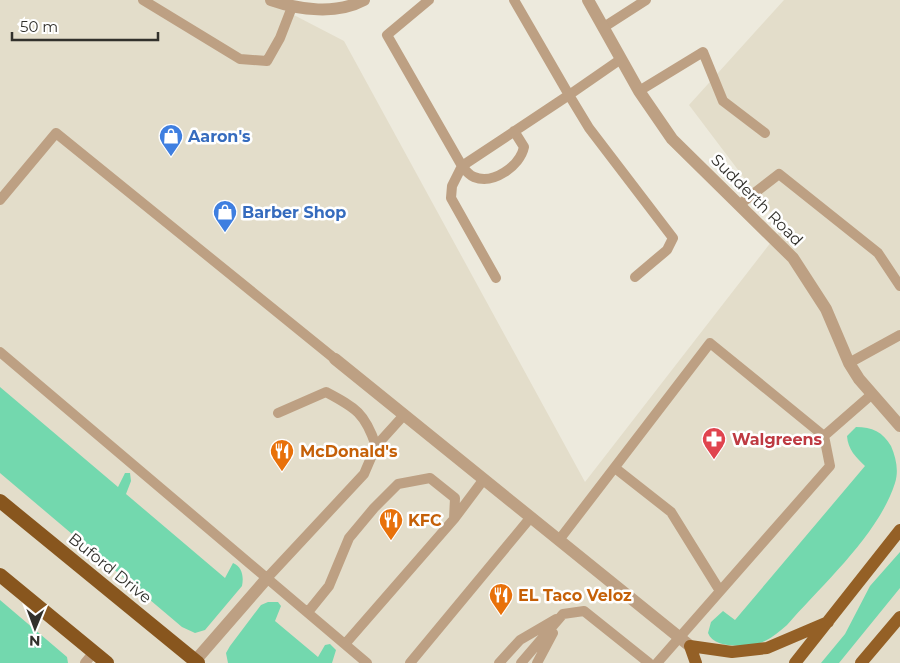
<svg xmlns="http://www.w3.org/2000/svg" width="900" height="663" font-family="Montserrat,sans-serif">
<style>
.built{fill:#e3ddca}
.green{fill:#73d8ae}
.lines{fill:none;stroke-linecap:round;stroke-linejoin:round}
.service{stroke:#bda083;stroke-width:10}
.minor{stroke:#bda083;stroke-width:12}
.primary{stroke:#946026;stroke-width:12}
.trunk{stroke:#88561e;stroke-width:14}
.labels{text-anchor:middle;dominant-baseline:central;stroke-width:5;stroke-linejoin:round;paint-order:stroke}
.shop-label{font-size:16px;font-weight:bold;fill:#366cbe;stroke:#fff;text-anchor:start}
.street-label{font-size:16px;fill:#32312c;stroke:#fff}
.health-label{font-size:16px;font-weight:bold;fill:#be3a42;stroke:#fff;text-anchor:start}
.food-label{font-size:16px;font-weight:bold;fill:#c56008;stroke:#fff;text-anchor:start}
</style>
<rect width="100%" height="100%" fill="#edeadd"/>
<path class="built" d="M0,0H265L344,41L585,482L782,228L689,105L784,0H900V663H0Z"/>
<path class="green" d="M0,387L118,487L125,473H130L131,481L126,494L225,578L233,563C242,567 244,576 242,586L205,630L195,633L182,627L0,473Z
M856,427C872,427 883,432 891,446C896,458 899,470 895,483C879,534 822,585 787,625C780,631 773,637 765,641C752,647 714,650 708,633L711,622L723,611L735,620L865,466C856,457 848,450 847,436Z
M900,552V588L839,663H821L845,634L870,586Z
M0,600L67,657L68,663H0Z
M268,602H278L281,606L275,621L318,657L325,645L330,644L336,650L332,663H228L226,653L230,646L261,605Z"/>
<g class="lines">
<path class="service" d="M143,0L240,59L267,61L280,38L292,7
M429,0L387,35L462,166L569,95L514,0
M604,27L646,0
M621,59L569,95L589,128L673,238L667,250L635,277
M639,91L703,52L723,101L765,133
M0,200L56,133L335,359
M739,205L779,174L878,253L900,286
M496,278L451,198L452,186L462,166C465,170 469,175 474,177C493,185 520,166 524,147L514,131
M0,352L367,663
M849,363L900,335
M376,446L404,415
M615,468L671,512L720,591
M454,519L484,479
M559,540L710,343L824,436
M268,577L364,474L376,446C365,413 356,408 326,392L278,413
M308,612L329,586L349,538L374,508L398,484L430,478L455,498L454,519L345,644
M85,663L94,652
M410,663L531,517
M499,663L520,640L556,619
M521,663L563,614L584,611L649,663
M537,663L553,633
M657,663L830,466L824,436L871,395"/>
<path class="minor" d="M271,0C300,10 336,15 364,0
M588,0L639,91L672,139L793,258L826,309L849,363L859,379L900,426
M335,359L690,646
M195,661L268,577"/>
<path class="primary" d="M696,663L690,646L732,652L767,648L828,622
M795,663L900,530
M861,663L900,617"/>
<path class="trunk" d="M0,501L198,663
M0,575L107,663"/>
</g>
<defs>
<g id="shop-pin" transform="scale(1.25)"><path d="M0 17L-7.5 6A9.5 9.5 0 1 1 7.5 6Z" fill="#3f7fe0" stroke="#fff"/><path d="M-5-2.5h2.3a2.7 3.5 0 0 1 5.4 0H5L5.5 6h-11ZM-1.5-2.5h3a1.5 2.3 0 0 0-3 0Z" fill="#fff"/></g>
<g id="pharmacy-pin" transform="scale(1.25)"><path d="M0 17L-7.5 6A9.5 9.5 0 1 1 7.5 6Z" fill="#e0444e" stroke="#fff"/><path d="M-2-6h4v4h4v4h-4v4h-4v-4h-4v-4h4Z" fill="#fff"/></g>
<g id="restaurant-pin" transform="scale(1.25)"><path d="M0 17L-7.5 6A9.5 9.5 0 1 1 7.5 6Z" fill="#e8710a" stroke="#fff"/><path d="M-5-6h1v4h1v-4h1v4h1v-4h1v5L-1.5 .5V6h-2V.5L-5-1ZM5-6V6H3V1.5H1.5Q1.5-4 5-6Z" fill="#fff"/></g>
</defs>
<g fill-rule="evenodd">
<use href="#shop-pin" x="171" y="136"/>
<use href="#shop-pin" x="225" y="212"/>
<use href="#pharmacy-pin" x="714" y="439"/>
<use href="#restaurant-pin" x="282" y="451"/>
<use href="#restaurant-pin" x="391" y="520"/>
<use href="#restaurant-pin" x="501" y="595"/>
</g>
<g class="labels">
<g class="shop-label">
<text x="188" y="136">Aaron's</text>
<text x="242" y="212">Barber Shop</text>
</g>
<g class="street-label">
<text transform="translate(757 200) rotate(45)">Sudderth Road</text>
<text transform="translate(110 568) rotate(39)">Buford Drive</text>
</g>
<g class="health-label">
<text x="732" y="439">Walgreens</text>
</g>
<g class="food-label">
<text x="300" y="451">McDonald's</text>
<text x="408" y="520">KFC</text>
<text x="518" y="595">EL Taco Veloz</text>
</g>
</g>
<g transform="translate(35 628) rotate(181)" stroke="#ffffff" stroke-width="4" paint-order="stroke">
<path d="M0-4L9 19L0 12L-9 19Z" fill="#32312c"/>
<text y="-8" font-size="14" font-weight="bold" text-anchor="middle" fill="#32312c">N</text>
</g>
<path d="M12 32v8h146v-8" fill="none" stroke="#32312c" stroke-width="2.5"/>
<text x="20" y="32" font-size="15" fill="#32312c" stroke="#ffffff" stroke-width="4" paint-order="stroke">50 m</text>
</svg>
